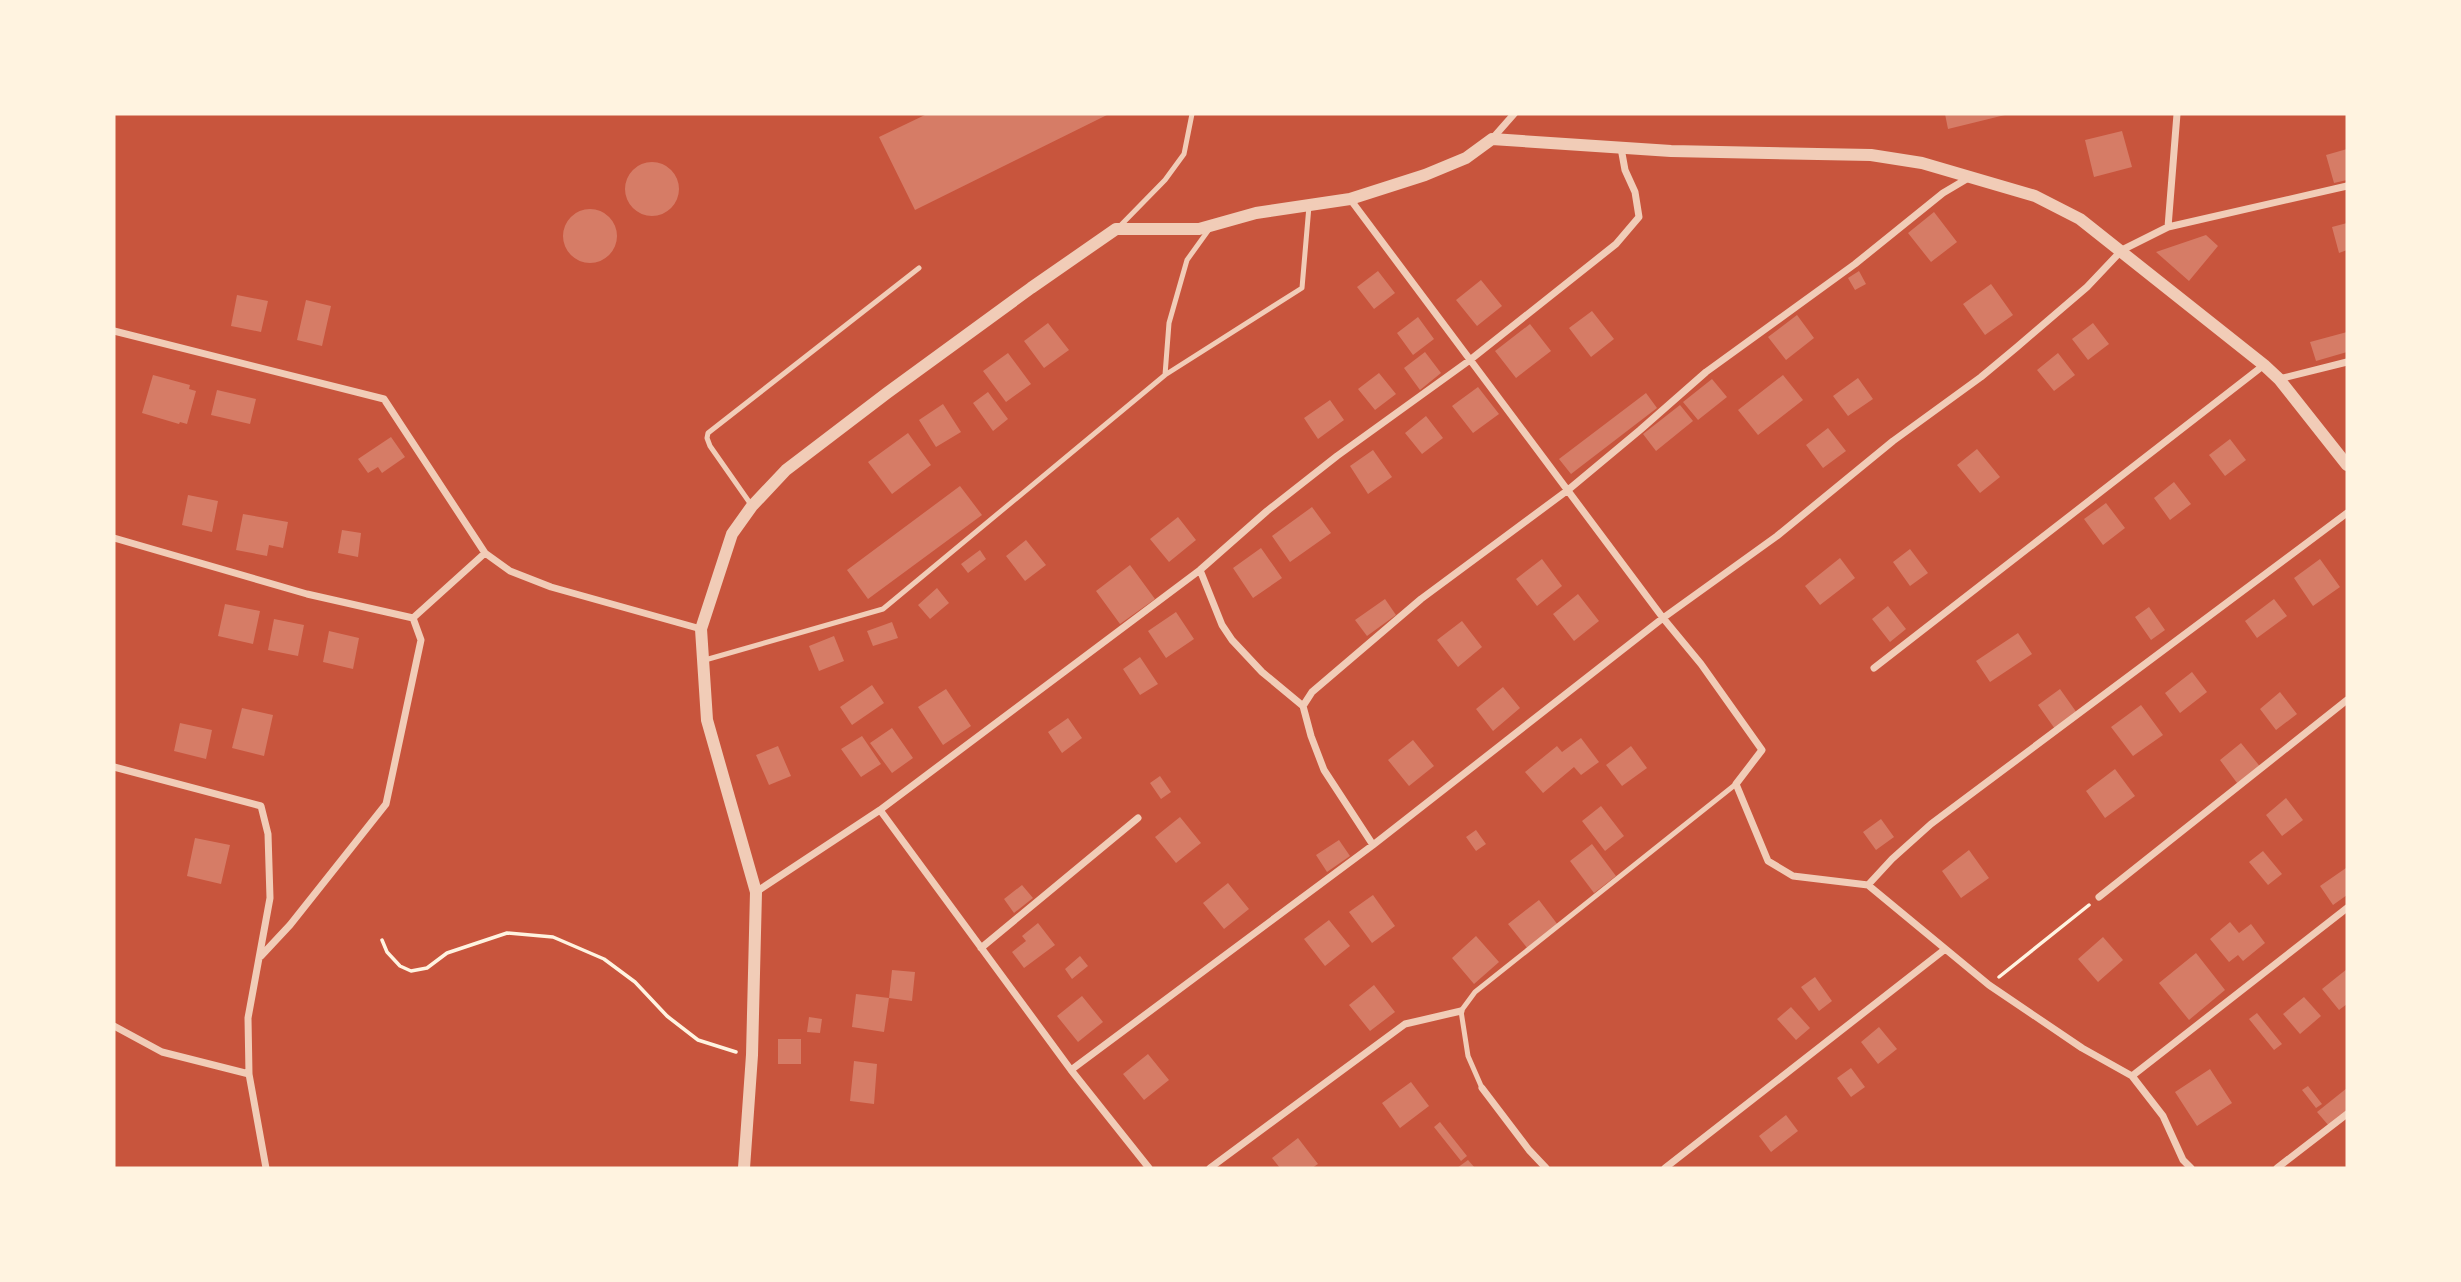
<svg xmlns="http://www.w3.org/2000/svg" width="2461" height="1282" font-family="Montserrat,sans-serif">
<style>
.building{fill:#d67c66}
.lines{fill:none;stroke-linecap:round;stroke-linejoin:round}
.path{stroke:#fff3e0;stroke-width:3.5}
.service{stroke:#f1ccb7;stroke-width:5}
.minor{stroke:#f1ccb7;stroke-width:7}
.tertiary{stroke:#f1ccb7;stroke-width:12}
</style>
<rect width="100%" height="100%" fill="#c8553d"/>
<path class="building" d="M927,114H1109L915,210L879,137Z
M1945,114H2005V115L1948,129Z
M2122,131L2132,167L2094,177L2085,140Z
M2347,149V180L2334,183L2326,155Z
M625 189a27 27 0 1 1 54 0a27 27 0 1 1-54 0Z
M563 236a27 27 0 1 1 54 0a27 27 0 1 1-54 0Z
M1934,212L1957,242L1931,262L1908,233Z
M2347,223V250L2339,253L2332,227Z
M2206,235L2218,246L2189,281L2156,252Z
M1378,271L1395,293L1374,309L1357,287Z
M1859,271L1866,284L1855,290L1848,278Z
M1481,280L1502,306L1477,326L1456,300Z
M1991,284L2013,315L1985,335L1963,304Z
M237,295L268,301L261,332L231,326Z
M306,300L331,306L322,346L297,340Z
M1592,311L1614,339L1591,357L1569,328Z
M1797,315L1814,338L1786,360L1768,337Z
M1418,317L1434,339L1413,355L1397,333Z
M1048,323L1069,350L1044,368L1024,341Z
M2093,323L2109,344L2088,360L2072,339Z
M1530,324L1551,351L1516,378L1495,351Z
M2347,332V352L2316,361L2310,342Z
M1425,352L1441,373L1420,390L1404,368Z
M1008,353L1031,384L1006,402L983,371Z
M2058,353L2075,375L2054,391L2037,370Z
M1379,373L1396,394L1375,410L1358,389Z
M153,375L190,385L189,389L196,391L187,424L180,422L179,424L142,413Z
M1783,375L1803,400L1758,435L1738,410Z
M1858,378L1873,399L1848,416L1833,396Z
M1712,379L1727,397L1698,420L1683,402Z
M1478,387L1499,414L1473,433L1452,406Z
M217,390L256,399L250,424L211,415Z
M988,392L1008,419L993,431L973,403Z
M1646,393L1657,408L1571,474L1559,459Z
M1330,400L1344,420L1318,439L1304,418Z
M943,404L961,432L936,447L919,420Z
M1680,405L1693,421L1656,451L1643,434Z
M1426,416L1443,438L1422,454L1405,433Z
M1828,428L1846,451L1823,468L1806,445Z
M908,433L931,465L892,494L868,462Z
M391,437L405,457L382,473L378,467L368,473L358,459Z
M2230,439L2246,460L2225,476L2209,455Z
M1977,449L2000,477L1980,493L1957,465Z
M1373,450L1392,477L1368,494L1350,466Z
M2174,482L2191,504L2170,520L2154,498Z
M960,486L982,515L868,599L847,570Z
M188,495L218,501L212,532L182,525Z
M2106,503L2125,528L2103,545L2084,519Z
M1312,507L1331,533L1290,562L1272,536Z
M243,514L288,522L283,548L269,545L267,556L236,550Z
M1178,517L1196,540L1169,562L1150,539Z
M342,530L361,533L358,557L338,553Z
M1026,540L1046,565L1025,581L1006,556Z
M1261,548L1282,578L1253,598L1233,568Z
M1910,549L1928,573L1910,586L1893,562Z
M980,550L986,559L968,573L961,564Z
M1840,558L1855,578L1820,605L1805,586Z
M1542,559L1562,586L1537,606L1516,579Z
M2320,559L2340,587L2313,606L2294,578Z
M1130,565L1155,599L1120,624L1096,591Z
M937,588L949,603L930,619L918,605Z
M1578,594L1599,621L1574,641L1553,614Z
M1385,599L1396,615L1367,636L1355,620Z
M2274,599L2287,616L2257,638L2245,621Z
M225,604L260,611L253,644L218,636Z
M1888,606L1906,629L1890,642L1872,619Z
M2149,607L2165,630L2151,640L2135,617Z
M1176,612L1194,639L1166,658L1148,631Z
M274,619L304,625L298,656L268,650Z
M1462,621L1482,647L1458,667L1437,640Z
M892,622L898,638L873,646L867,631Z
M329,631L359,638L353,669L323,662Z
M2018,633L2032,654L1990,682L1976,661Z
M834,636L844,661L819,671L809,646Z
M1140,657L1158,684L1140,695L1123,669Z
M2192,672L2207,692L2180,713L2165,693Z
M872,685L884,703L852,725L840,707Z
M1503,687L1520,708L1493,731L1476,709Z
M946,689L971,726L943,745L918,707Z
M2060,689L2077,713L2055,729L2038,705Z
M2280,692L2297,714L2276,730L2260,709Z
M2141,705L2163,735L2133,756L2111,727Z
M242,708L273,715L264,756L232,748Z
M1068,718L1082,738L1062,753L1048,732Z
M180,723L212,730L206,759L174,751Z
M892,728L913,758L892,773L870,743Z
M862,736L881,764L861,777L841,749Z
M1581,738L1599,762L1581,775L1574,767L1543,793L1525,772L1557,746L1562,752Z
M1413,740L1434,766L1409,786L1388,760Z
M2241,743L2262,769L2240,787L2220,760Z
M778,746L791,776L769,785L756,755Z
M1631,746L1647,768L1622,786L1606,765Z
M2115,769L2135,796L2105,818L2086,791Z
M1160,776L1171,792L1161,799L1150,783Z
M2286,798L2303,820L2282,836L2266,815Z
M1601,806L1624,836L1605,851L1582,821Z
M1180,817L1201,843L1176,863L1155,837Z
M1881,819L1894,837L1876,850L1863,832Z
M1476,830L1486,844L1476,851L1466,837Z
M195,838L230,845L221,884L187,876Z
M1339,840L1350,856L1327,872L1316,855Z
M1592,844L1616,876L1594,893L1570,861Z
M1969,850L1989,878L1961,898L1942,871Z
M2263,851L2282,874L2268,885L2249,862Z
M2346,868L2347,895L2333,905L2320,886Z
M1228,883L1249,909L1224,929L1203,903Z
M1022,885L1033,898L1014,913L1004,899Z
M1373,895L1395,926L1372,943L1349,912Z
M1539,900L1558,925L1528,949L1508,924Z
M1329,920L1350,946L1325,966L1304,939Z
M2230,922L2239,933L2251,924L2265,943L2243,961L2238,955L2229,962L2210,939Z
M1038,923L1055,945L1024,968L1012,952L1026,941L1022,936Z
M1476,936L1499,962L1474,984L1452,958Z
M2103,937L2123,960L2098,982L2078,959Z
M2196,953L2225,990L2189,1020L2159,983Z
M1080,956L1088,966L1072,979L1065,969Z
M2347,969V1004L2339,1010L2322,989Z
M892,970L915,972L912,1001L889,998Z
M1815,977L1832,1001L1819,1011L1801,987Z
M1374,985L1395,1012L1370,1031L1349,1005Z
M856,994L889,998L884,1032L852,1027Z
M1082,996L1103,1022L1078,1042L1057,1016Z
M2304,997L2321,1016L2300,1034L2283,1014Z
M1791,1007L1810,1028L1796,1040L1777,1019Z
M2257,1013L2282,1044L2274,1050L2249,1019Z
M809,1017L822,1019L820,1033L807,1032Z
M1879,1027L1897,1049L1878,1064L1861,1042Z
M778,1039H801V1064H778Z
M1148,1054L1169,1080L1144,1100L1123,1074Z
M854,1061L877,1064L874,1104L850,1101Z
M1851,1068L1865,1087L1851,1097L1837,1078Z
M2210,1069L2232,1103L2197,1126L2175,1092Z
M1411,1082L1429,1106L1400,1128L1382,1103Z
M2308,1086L2322,1104L2316,1108L2302,1090Z
M2347,1088V1111L2329,1126L2317,1112Z
M1786,1115L1798,1131L1771,1152L1759,1136Z
M1440,1122L1467,1156L1461,1161L1434,1127Z
M1298,1138L1318,1164L1312,1168H1280L1272,1158Z
M1468,1160L1475,1168H1457Z"/>
<g class="lines">
<path class="path" d="M382,940L387,952L400,966L411,971L427,968L447,953L507,933L553,937L604,959L635,982L667,1016L698,1040L736,1052
M1999,977L2089,905"/>
<path class="service" d="M1119,227L1165,180L1184,154L1192,114
M1165,375L1302,288L1309,206
M752,506L710,446L707,438L708,433L919,268
M705,660L883,609L1165,375L1169,323L1187,260L1210,228
M1482,1088L1468,1056L1461,1011L1475,992L1736,784"/>
<path class="minor" d="M1492,139L1514,114
M1350,199L1663,618L1701,664L1762,750L1736,784L1768,861L1793,876L1868,885L1892,859L1931,824L2347,513
M2168,227L2177,114
M114,331L384,399L485,553L510,571L551,587L701,629
M2279,379L2347,362
M114,538L307,594L413,618L485,553
M1200,570L1222,625L1232,640L1262,672L1303,706L1311,736L1324,770L1373,845
M1874,668L2264,365
M1303,706L1312,692L1421,599L1568,490L1640,430L1706,372L1855,264L1943,193L1970,177
M114,767L261,806L268,834L270,898L248,1018L249,1074L266,1168
M880,810L1071,1070L1149,1168
M1868,885L1989,985L2082,1048L2132,1076L2163,1116L2183,1160L2191,1168
M756,892L880,810L1200,570L1267,511L1337,456L1470,360L1616,244L1639,217L1635,192L1625,170L1621,148
M2099,897L2347,700
M981,948L1138,818
M261,956L290,925L386,804L421,640L413,618
M114,1026L162,1052L249,1074
M1071,1070L1373,845L1663,618L1777,536L1893,441L1981,377L2017,347L2087,287L2122,250L2168,227L2347,186
M2132,1076L2347,908
M1482,1088L1529,1150L1546,1168
M1210,1168L1405,1024L1461,1011
M1665,1168L1944,950
M2277,1168L2347,1114"/>
<path class="tertiary" d="M744,1168L752,1055L756,892L707,720L701,629L732,534L752,506L786,470L887,393L1031,288L1116,229H1199L1256,213L1350,199L1425,175L1466,158L1492,139L1671,151L1871,155L1922,163L2035,196L2080,219L2264,365L2279,379L2347,465"/>
</g>
<rect width="2461" height="1282" fill="none" stroke="#fff3e0" stroke-width="231"/>
</svg>
